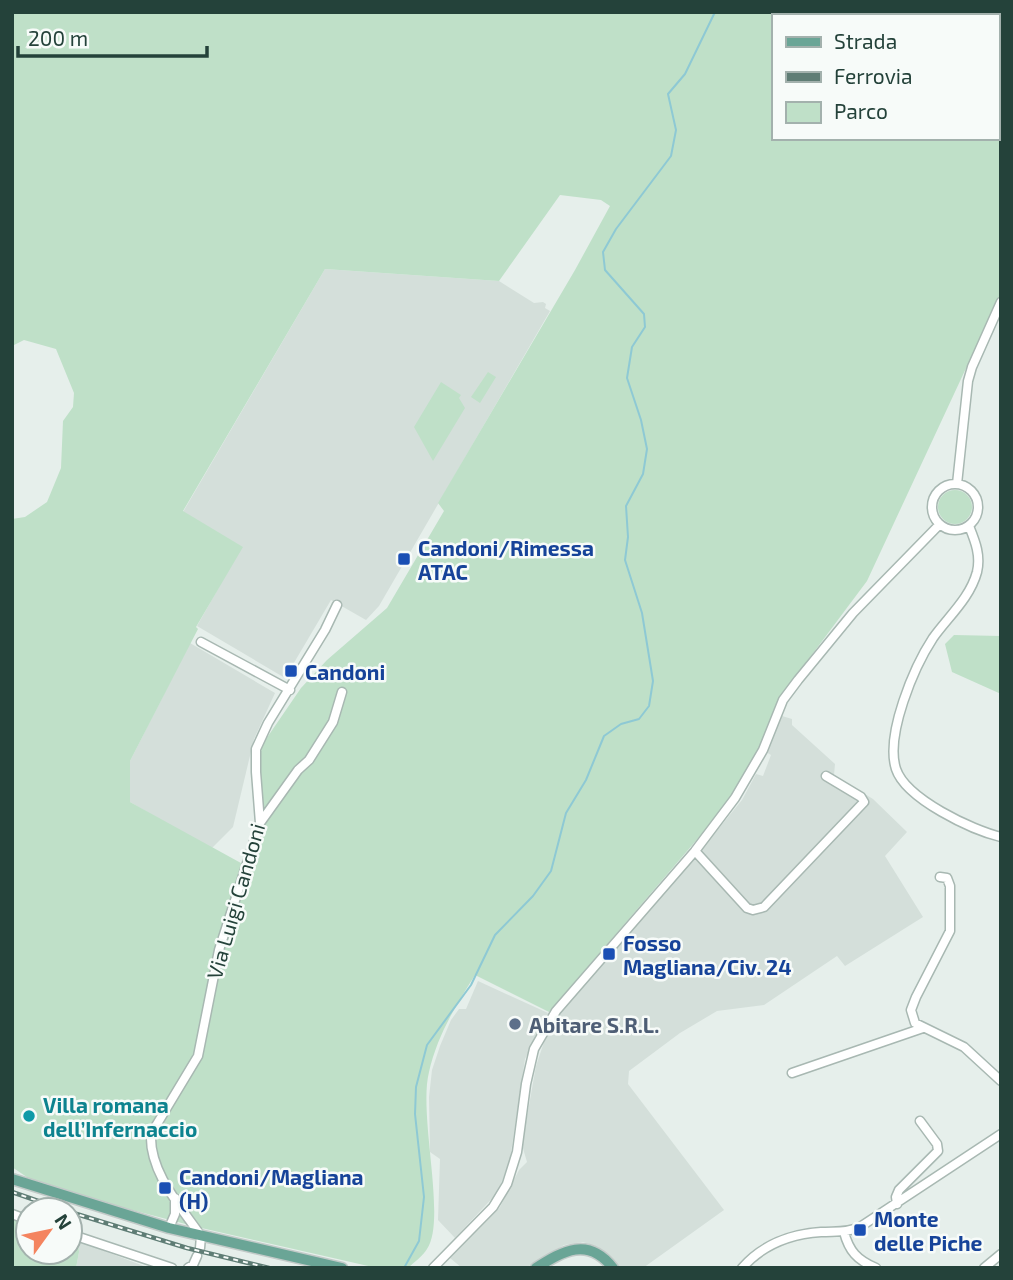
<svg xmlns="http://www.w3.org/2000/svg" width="1013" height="1280" font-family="'Exo 2',sans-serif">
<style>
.built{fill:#d4dfda}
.green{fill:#bfe0c8;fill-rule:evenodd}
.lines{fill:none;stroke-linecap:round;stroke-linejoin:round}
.stream{stroke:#8ec9d4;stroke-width:2}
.minor-casing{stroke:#a8b8b2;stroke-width:11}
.major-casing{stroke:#c2cac8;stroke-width:13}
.minor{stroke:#fff;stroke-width:8}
.major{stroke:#6aa596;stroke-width:10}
.rail-casing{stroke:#5f7d75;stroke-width:4.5}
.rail{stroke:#f7fbf9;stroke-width:2;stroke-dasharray:5;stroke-linecap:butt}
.transit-dot{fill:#1a4fb4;stroke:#f7fbf9;stroke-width:2.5}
.service-dot{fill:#5c6f8a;stroke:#f7fbf9;stroke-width:2.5}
.culture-dot{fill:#0f9aa8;stroke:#f7fbf9;stroke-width:2.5}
.labels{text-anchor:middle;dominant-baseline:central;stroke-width:5;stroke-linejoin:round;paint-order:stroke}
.transit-label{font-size:21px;font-weight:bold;fill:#164399;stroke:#f7fbf9;text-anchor:start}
.street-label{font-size:21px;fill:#24423a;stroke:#f7fbf9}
.service-label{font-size:21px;font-weight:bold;fill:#4e5e75;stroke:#f7fbf9;text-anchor:start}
.culture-label{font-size:21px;font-weight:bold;fill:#0d838f;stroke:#f7fbf9;text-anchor:start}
</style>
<rect width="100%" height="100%" fill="#e6efeb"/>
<path class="built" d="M325,269L499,281L534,303L543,302L546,304L545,308L550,311L379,606L366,620L331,600L285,678L197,626L240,550L183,512Z
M190,643L275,693L254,739L233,827L211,849L130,802V761Z
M782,716L792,719V725L835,764L834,775L873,799L907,832L885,856L923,917L845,966L837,956L764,1005L717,1011L680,1033L629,1071L628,1084L724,1210L643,1268H621L598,1247L583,1242L564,1245L526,1268H462L450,1258L500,1207L519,1170L527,1162L522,1145L536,1066L544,1042L557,1017L706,844L742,800L756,774L763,776L771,755L766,752Z
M478,981L548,1013L525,1059L510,1159L498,1192L455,1238L438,1220L440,1159L430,1152L429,1097L432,1070L440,1046L451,1020L459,1009H466Z
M78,1241L149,1268H76L79,1252Z"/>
<path class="green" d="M12,12H1001V293L867,581L787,688L747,778L730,801L549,1012L475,975C456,1005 437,1036 429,1072C418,1116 447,1219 427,1249C423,1256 414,1262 408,1268H377L197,1227L40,1186L12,1167V519L25,517L47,502L61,468L63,421L73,407L74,393L56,349L24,340L12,346ZM773,16H997V138H773ZM560,195L601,200L610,206L575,270L438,503L444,511L387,608L327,660L301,688L264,742L259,756V839L250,868L130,802V761L198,629L196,627L243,547L183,511L325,269L499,281Z
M488,372L496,377L480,403L471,397Z
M441,382L461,395L459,398L465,408L433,461L414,427Z
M938 507a17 17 0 1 1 34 0a17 17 0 1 1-34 0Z
M954,635L1001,636V694L952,672L945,644Z
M12,1218L28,1223V1252H70V1238L78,1241L79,1252L76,1268H12Z"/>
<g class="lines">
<path class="stream" d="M404,1268L419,1241L424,1197L415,1114L416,1087L427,1045L471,985L495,935L533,896L551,871L566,813L586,780L604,736L621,724L639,719L649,706L653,681L642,613L625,560L628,537L626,506L643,474L647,449L641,420L627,378L632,347L645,327L644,314L605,270L603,252L616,229L671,156L676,130L668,94L685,74L715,12"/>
<g class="minor-casing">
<path id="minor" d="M932 507a23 23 0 1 1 46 0a23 23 0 1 1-46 0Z
M957,484L968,381L972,367L1001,302
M969,526C975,541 981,555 977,572C970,598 948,617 933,638C914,667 885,735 896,769C906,799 972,830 1001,837
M201,642L290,690
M260,823L298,770L309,760L333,722L342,692
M695,851L747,908L753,910L764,907L864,802L861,797L826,776
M940,877L947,878L950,886V931L916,997L911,1010L915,1023L964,1047L1001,1081
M792,1073L923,1028
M897,1204L896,1197L899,1190L938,1151L937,1144L920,1121
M12,1214L28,1220
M169,1228L175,1214V1198
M844,1232C849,1251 857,1260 876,1268
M70,1234L172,1268
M200,1248L201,1236C181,1207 149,1172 151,1134L198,1056L219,950L260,823L256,772V749L268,723L325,630L337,605
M188,1268L193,1265L197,1256
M433,1268L493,1207L507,1184L517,1152L526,1084L534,1049L556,1011L695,851L735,798L763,750L783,700L798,680L853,613L939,525
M742,1268C762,1245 791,1234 821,1232C835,1231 847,1233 860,1227L1001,1134
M984,1268L1001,1254"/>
</g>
<g class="major-casing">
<path id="major" d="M12,1179L169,1228L342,1268
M536,1268C563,1251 588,1236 613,1268"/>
</g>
<use href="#minor" class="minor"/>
<use href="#major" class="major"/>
<g class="rail-casing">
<path id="rail" d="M12,1192L64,1210
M70,1212L187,1248L269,1268"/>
</g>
<use href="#rail" class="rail"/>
</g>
<g class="transit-dot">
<rect x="397" y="552" width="14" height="14" rx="3.5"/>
<rect x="284" y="664" width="14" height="14" rx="3.5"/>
<rect x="602" y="947" width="14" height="14" rx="3.5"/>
<rect x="158" y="1181" width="14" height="14" rx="3.5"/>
<rect x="853" y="1223" width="14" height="14" rx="3.5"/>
</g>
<circle class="service-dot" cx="515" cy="1024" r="7"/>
<circle class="culture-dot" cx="29" cy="1116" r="7"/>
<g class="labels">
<g class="transit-label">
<text x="418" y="547">Candoni/Rimessa<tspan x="418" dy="24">ATAC</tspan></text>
<text x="305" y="671">Candoni</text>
<text x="623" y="942">Fosso<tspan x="623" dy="24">Magliana/Civ. 24</tspan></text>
<text x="179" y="1176">Candoni/Magliana<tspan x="179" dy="24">(H)</tspan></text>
<text x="874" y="1218">Monte<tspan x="874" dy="24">delle Piche</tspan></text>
</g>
<g class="street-label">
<text transform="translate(235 901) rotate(-74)">Via Luigi Candoni</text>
</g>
<g class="service-label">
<text x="529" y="1024">Abitare S.R.L.</text>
</g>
<g class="culture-label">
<text x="43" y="1104">Villa romana<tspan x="43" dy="24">dell’Infernaccio</tspan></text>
</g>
</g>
<rect width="1013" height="1280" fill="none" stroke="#24423a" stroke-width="28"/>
<rect x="772" y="14" width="228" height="126" fill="#f7fbf9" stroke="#a3b1ad" stroke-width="2"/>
<rect x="786" y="37" width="35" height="10" fill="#6aa596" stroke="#a3b1ad" stroke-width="2"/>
<text x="834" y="49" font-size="21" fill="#24423a">Strada</text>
<rect x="786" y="72" width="35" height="10" fill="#5f7d75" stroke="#a3b1ad" stroke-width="2"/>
<text x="834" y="84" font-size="21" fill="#24423a">Ferrovia</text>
<rect x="786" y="102" width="35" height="21" fill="#bfe0c8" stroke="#a3b1ad" stroke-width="2"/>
<text x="834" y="119" font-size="21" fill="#24423a">Parco</text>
<g transform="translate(49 1231) rotate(57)"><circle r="33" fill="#f7fbf9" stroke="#a3b1ad" stroke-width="2"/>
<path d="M0-5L12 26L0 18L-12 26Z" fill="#f4845f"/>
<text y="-10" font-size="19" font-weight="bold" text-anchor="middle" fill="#24423a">N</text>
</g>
<path d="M18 46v10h189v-10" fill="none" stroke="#24423a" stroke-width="3.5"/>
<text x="28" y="46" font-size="21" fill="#24423a" stroke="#f7fbf9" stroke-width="5" paint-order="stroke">200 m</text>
</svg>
